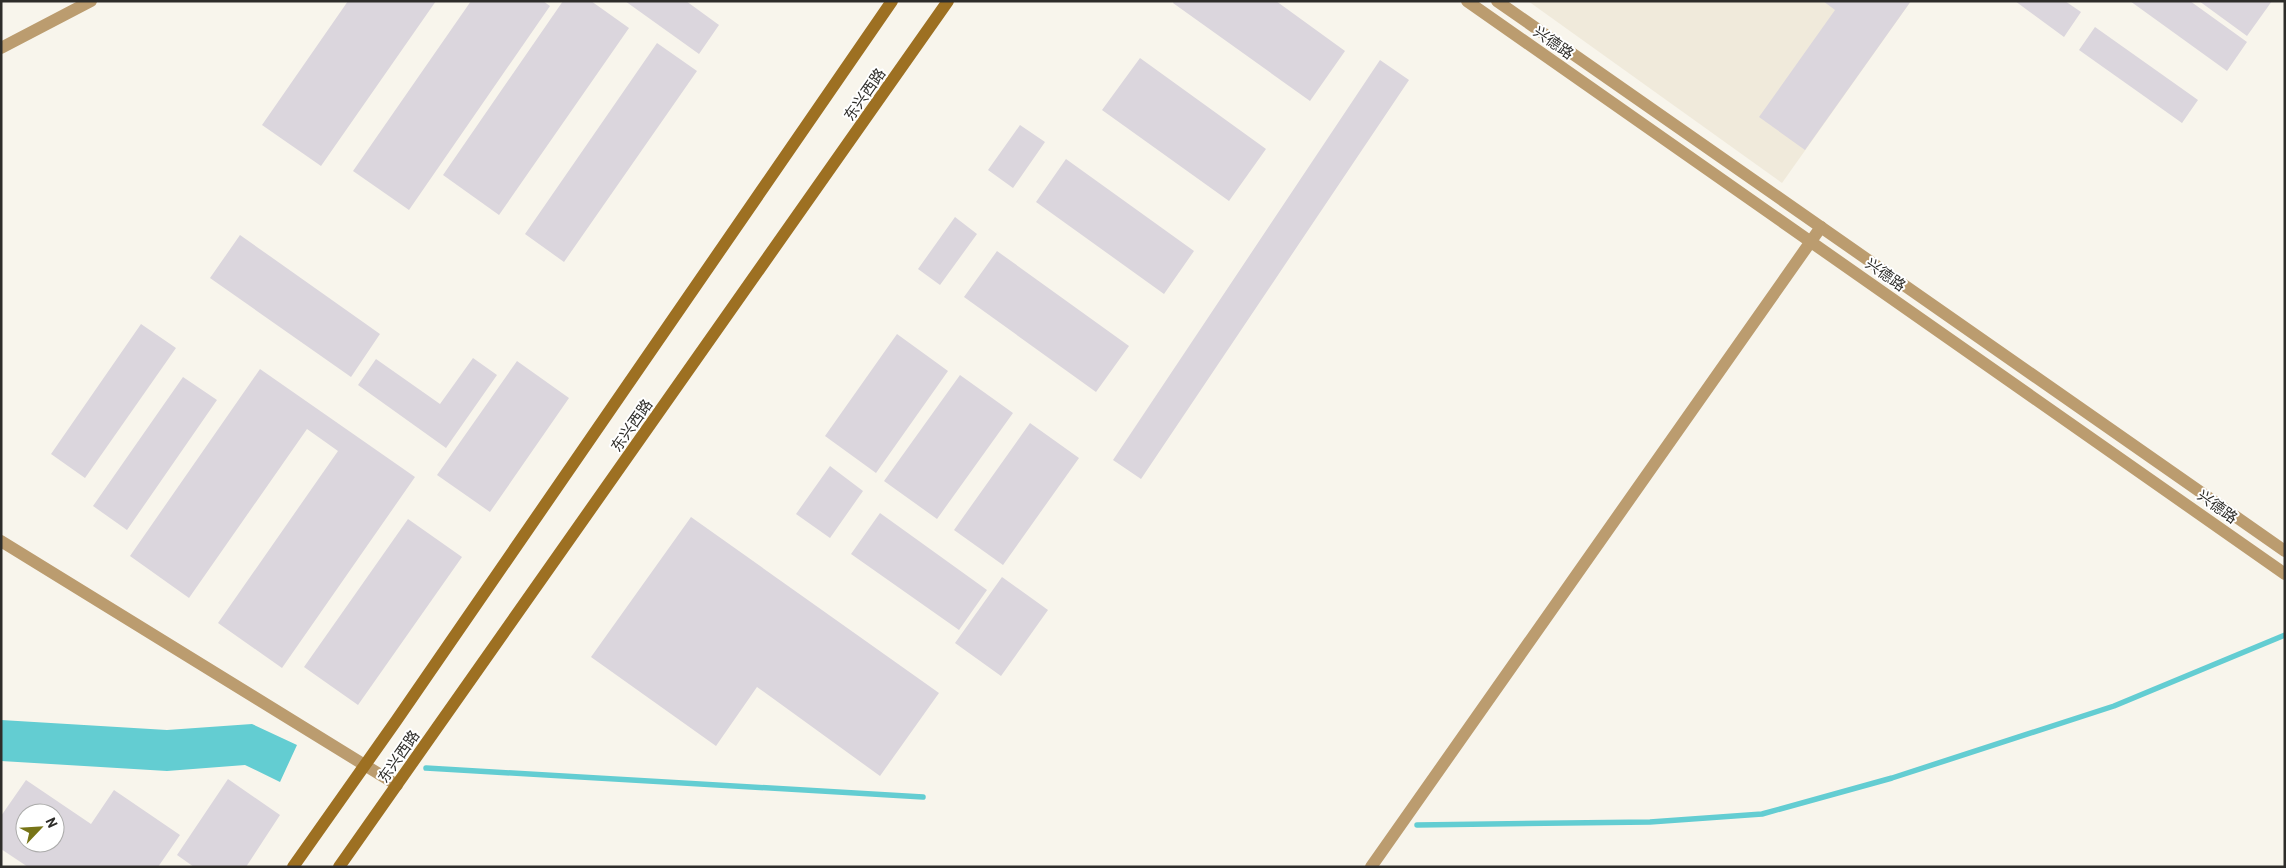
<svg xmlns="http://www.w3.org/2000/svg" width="2286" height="868" font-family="Barlow,'Noto Sans SC',sans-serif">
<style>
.built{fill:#f0eadb}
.water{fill:#63cdd2}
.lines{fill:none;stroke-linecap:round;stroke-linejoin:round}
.stream{stroke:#63cdd2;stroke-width:5.5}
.building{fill:#dbd6dd;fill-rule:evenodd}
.minor{stroke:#bb9c6f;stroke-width:12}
.tertiary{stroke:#bb9c6f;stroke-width:12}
.secondary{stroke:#9d7022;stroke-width:12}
.labels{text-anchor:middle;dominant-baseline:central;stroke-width:4;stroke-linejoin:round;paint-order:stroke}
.street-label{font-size:15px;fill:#2e2d2a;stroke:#fff}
</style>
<rect width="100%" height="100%" fill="#f8f5ec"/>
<path class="built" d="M1528,1H1911L1782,183Z"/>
<path class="water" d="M1,720L167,730L252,724L297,745L280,782L245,765L167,771L1,761Z"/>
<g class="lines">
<path class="stream" d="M426,768L923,797
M1417,825L1650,822L1762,814L1892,778L2114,706L2285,635"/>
</g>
<path class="building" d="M348,1H436L321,166L262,125Z
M471,1H543L550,6L409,210L353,171Z
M563,1H591L629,28L499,215L443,175Z
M625,1H686L719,25L699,54Z
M1174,1H1276L1345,51L1310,101L1173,3Z
M1823,1H1911L1805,150L1759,117L1835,10Z
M2015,1H2065L2081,12L2064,37Z
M2130,1H2190L2247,42L2227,71Z
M2199,1H2272L2247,36Z
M2095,27L2198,100L2182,123L2079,50Z
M657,43L697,71L564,262L525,234Z
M1140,58L1266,149L1229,201L1102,110Z
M1380,60L1409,80L1141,479L1113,460Z
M1020,125L1045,142L1013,188L988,170Z
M1066,159L1194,251L1164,294L1036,202Z
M955,217L977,234L940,285L918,269Z
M240,235L380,334L351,377L210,278Z
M997,251L1129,346L1096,392L964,297Z
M141,324L176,348L85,478L51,454Z
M897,334L948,371L876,473L825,436Z
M473,358L497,375L446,448L358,385L376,359L440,404Z
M517,361L569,398L490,512L437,475Z
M260,369L415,477L282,668L218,623L338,451L307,429L189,598L130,556Z
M960,375L1013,413L937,519L884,481Z
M183,377L217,400L127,530L93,506Z
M1030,423L1079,458L1003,565L954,530Z
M830,466L863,491L830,538L796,514Z
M880,513L987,590L959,630L851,554Z
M691,517L939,693L880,776L757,687L716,746L591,657Z
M408,519L462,557L358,705L304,667Z
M1002,577L1048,610L1001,676L955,643Z
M228,779L280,815L246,867H194L177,855Z
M26,780L91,824L114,790L180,835L158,867H28L1,849V816ZM25,813H55V843H25Z"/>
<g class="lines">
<path class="minor" d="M1,48L91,1
M1,541L397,785
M1371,867L1821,227"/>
<path class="tertiary" d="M1467,1L2285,574
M1497,1L2285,551"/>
<path class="secondary" d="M293,867L396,721L892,1
M339,867L948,1"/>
</g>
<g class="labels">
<g class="street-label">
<text transform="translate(1554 42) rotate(35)">兴德路</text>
<text transform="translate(864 94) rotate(-55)">东兴西路</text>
<text transform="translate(1886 274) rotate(35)">兴德路</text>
<text transform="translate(631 425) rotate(-55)">东兴西路</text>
<text transform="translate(2218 506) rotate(36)">兴德路</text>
<text transform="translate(398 756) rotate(-55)">东兴西路</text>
</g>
</g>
<rect width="2286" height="868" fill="none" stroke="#2e2d2a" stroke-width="5"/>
<g transform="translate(40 828) rotate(65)"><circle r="24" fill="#ffffff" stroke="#ababaa"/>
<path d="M0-4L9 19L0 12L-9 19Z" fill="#777417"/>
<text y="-8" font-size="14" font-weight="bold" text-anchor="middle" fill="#2e2d2a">N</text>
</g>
</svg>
